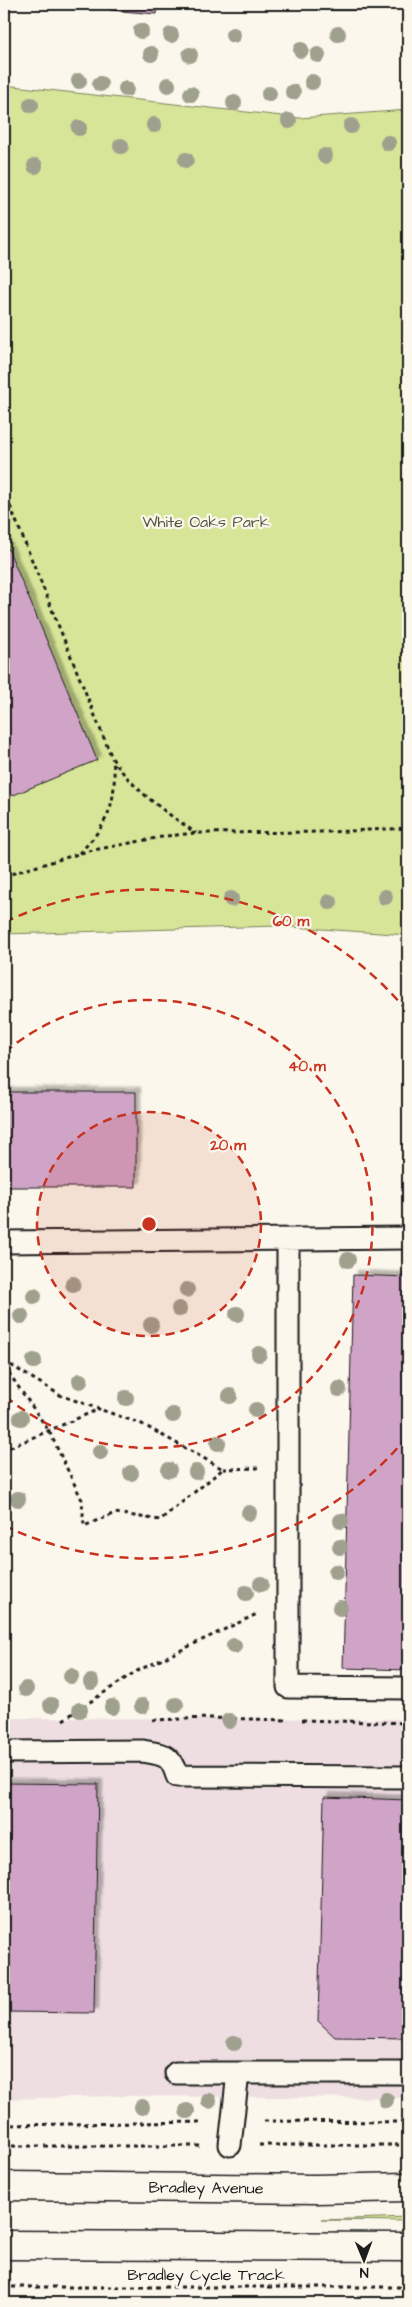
<svg xmlns="http://www.w3.org/2000/svg" width="412" height="2307" font-family="'Architects Daughter',sans-serif">
<style>
.built{fill:#eedee1}
.green{fill:#d7e598;stroke:#7a805a}
.building{fill:#d0a4c7;stroke:#1c1c1c;filter:url(#shadow)}
.lines{fill:none;stroke-linecap:round;stroke-linejoin:round}
.lane-casing{stroke:#1c1c1c;stroke-width:25}
.secondary-casing{stroke:#1c1c1c;stroke-width:31}
.path{stroke:#1c1c1c;stroke-width:3;stroke-dasharray:4 4;stroke-linecap:butt}
.lane{stroke:#fbf7ec;stroke-width:21}
.secondary{stroke:#fbf7ec;stroke-width:28}
.tree{fill:#9fa08e}
.ring{fill:none;stroke:#c8321e;stroke-width:2.5;stroke-dasharray:9 6}
.labels{text-anchor:middle;dominant-baseline:central;stroke-width:4.5;stroke-linejoin:round;paint-order:stroke}
.park-label{font-size:16px;fill:#545841;stroke:#fbf7ec}
.street-label{font-size:16px;fill:#1c1c1c;stroke:#fbf7ec}
.centre{fill:#c8321e;stroke:#fbf7ec;stroke-width:2.5}
.ring-label{font-size:15px;text-anchor:middle;font-weight:bold;fill:#c8321e;stroke:#fbf7ec;stroke-width:4.5;stroke-linejoin:round;paint-order:stroke}
</style>
<defs>
<filter id="shadow"><feDropShadow dx="4.5" dy="-4.5" stdDeviation="1" flood-color="#0004"/></filter>
</defs>
<rect width="100%" height="100%" fill="#fbf7ec"/>
<filter id="ink" filterUnits="userSpaceOnUse"><feTurbulence type="fractalNoise" baseFrequency=".02" numOctaves="2"/><feDisplacementMap in="SourceGraphic" scale="10" xChannelSelector="R" yChannelSelector="G"/><feConvolveMatrix kernelMatrix="1 2 1 2 8 2 1 2 1" color-interpolation-filters="sRGB"/></filter>
<g filter="url(#ink)">
<path class="built" d="M4,1718L408,1719V2098L116,2096L4,2099Z"/>
<path class="green" d="M4,85L300,118L408,110V935L278,926L4,934Z
M408,2217V2221L321,2220Z"/>
<path class="building" d="M110,4H157L156,14L110,10Z
M330,4H387V10H330Z
M4,539L97,760L4,799Z
M4,1092H136V1187H4Z
M353,1275L408,1277V1670L343,1668Z
M4,1783L98,1784L94,2013L4,2012Z
M324,1797L408,1800V2038L335,2037L318,2021Z"/>
<g class="lines">
<g class="lane-casing">
<path id="lane" d="M288,1240V1687L408,1688
M4,1242L408,1238
M4,1752L143,1751C164,1755 170,1754 177,1776L408,1777
M176,2073H238
M230,2145L238,2073H408"/>
</g>
<g class="secondary-casing">
<g id="secondary">
<path id="s1" d="M4,2186L316,2189L408,2187"/>
<path d="M4,2245L408,2247"/>
</g>
</g>
<path class="path" d="M4,491L112,758C134,791 164,811 196,833
M79,853C108,826 118,800 113,761
M4,876L88,851L167,836L196,833L330,832L408,828
M4,1361L60,1395L99,1409L4,1450
M4,1366L49,1431L82,1500L84,1526L115,1513L160,1520L223,1469L142,1424L99,1409
M223,1469L258,1468
M63,1720L135,1672L259,1613
M153,1720L211,1718L289,1720
M302,1720L408,1723
M264,2121L408,2122
M4,2125L203,2122
M259,2145H408
M4,2146H200
M4,2287H408"/>
<use href="#lane" class="lane"/>
<use href="#secondary" class="secondary"/>
</g>
<g class="tree">
<circle cx="141" cy="31" r="8"/>
<circle cx="338" cy="34" r="8"/>
<circle cx="171" cy="35" r="8"/>
<circle cx="233" cy="35" r="8"/>
<circle cx="301" cy="50" r="8"/>
<circle cx="151" cy="54" r="8"/>
<circle cx="190" cy="55" r="8"/>
<circle cx="318" cy="55" r="8"/>
<circle cx="79" cy="81" r="8"/>
<circle cx="312" cy="82" r="8"/>
<circle cx="100" cy="84" r="8"/>
<circle cx="168" cy="85" r="8"/>
<circle cx="126" cy="89" r="8"/>
<circle cx="293" cy="92" r="8"/>
<circle cx="191" cy="94" r="8"/>
<circle cx="269" cy="94" r="8"/>
<circle cx="234" cy="103" r="8"/>
<circle cx="31" cy="105" r="8"/>
<circle cx="289" cy="121" r="8"/>
<circle cx="154" cy="125" r="8"/>
<circle cx="351" cy="126" r="8"/>
<circle cx="79" cy="128" r="8"/>
<circle cx="388" cy="143" r="8"/>
<circle cx="121" cy="146" r="8"/>
<circle cx="325" cy="156" r="8"/>
<circle cx="186" cy="160" r="8"/>
<circle cx="35" cy="166" r="8"/>
<circle cx="385" cy="897" r="8"/>
<circle cx="231" cy="899" r="8"/>
<circle cx="330" cy="902" r="8"/>
<circle cx="348" cy="1260" r="8"/>
<circle cx="73" cy="1284" r="8"/>
<circle cx="187" cy="1290" r="8"/>
<circle cx="34" cy="1296" r="8"/>
<circle cx="179" cy="1309" r="8"/>
<circle cx="237" cy="1314" r="8"/>
<circle cx="21" cy="1316" r="8"/>
<circle cx="151" cy="1325" r="8"/>
<circle cx="259" cy="1354" r="8"/>
<circle cx="34" cy="1361" r="8"/>
<circle cx="80" cy="1381" r="8"/>
<circle cx="339" cy="1389" r="8"/>
<circle cx="230" cy="1396" r="8"/>
<circle cx="126" cy="1398" r="8"/>
<circle cx="256" cy="1410" r="8"/>
<circle cx="173" cy="1415" r="8"/>
<circle cx="21" cy="1418" r="8"/>
<circle cx="218" cy="1443" r="8"/>
<circle cx="100" cy="1452" r="8"/>
<circle cx="169" cy="1470" r="8"/>
<circle cx="196" cy="1472" r="8"/>
<circle cx="131" cy="1473" r="8"/>
<circle cx="18" cy="1499" r="8"/>
<circle cx="249" cy="1513" r="8"/>
<circle cx="341" cy="1521" r="8"/>
<circle cx="340" cy="1547" r="8"/>
<circle cx="336" cy="1572" r="8"/>
<circle cx="261" cy="1584" r="8"/>
<circle cx="246" cy="1593" r="8"/>
<circle cx="340" cy="1608" r="8"/>
<circle cx="234" cy="1646" r="8"/>
<circle cx="71" cy="1676" r="8"/>
<circle cx="91" cy="1682" r="8"/>
<circle cx="26" cy="1689" r="8"/>
<circle cx="51" cy="1705" r="8"/>
<circle cx="176" cy="1705" r="8"/>
<circle cx="142" cy="1706" r="8"/>
<circle cx="112" cy="1707" r="8"/>
<circle cx="80" cy="1710" r="8"/>
<circle cx="229" cy="1721" r="8"/>
<circle cx="234" cy="2043" r="8"/>
<circle cx="386" cy="2100" r="8"/>
<circle cx="209" cy="2101" r="8"/>
<circle cx="142" cy="2107" r="8"/>
<circle cx="187" cy="2111" r="8"/>
</g>
</g>
<circle cx="149" cy="1224" r="112" fill="#c8321e" fill-opacity=".12"/>
<g class="ring">
<circle cx="149" cy="1224" r="112"/>
<path d="M5 1052A224 224 0 1 1 5 1396"/>
<path d="M407 1437A335 335 0 0 1 5 1526M5 922A335 335 0 0 1 407 1011"/>
</g>
<g class="labels">
<g class="park-label">
<text x="206" y="522">White Oaks Park</text>
</g>
<g class="street-label">
<text stroke="none"><textPath href="#s1" startOffset="202">Bradley Avenue</textPath></text>
<text x="206" y="2275">Bradley Cycle Track</text>
</g>
</g>
<circle cx="149" cy="1224" r="8" class="centre"/>
<g class="ring-label">
<text x="291" y="926">60 m</text>
<text x="307" y="1071">40 m</text>
<text x="228" y="1150">20 m</text>
</g>
<rect width="412" height="2307" fill="none" stroke="#fbf7ec" stroke-width="20"/>
<rect x="10" y="10" width="392" height="2287" fill="none" stroke="#1c1c1c" stroke-width="2" filter="url(#ink)"/>
<g transform="translate(364 2260) rotate(179)" stroke="#fbf7ec" stroke-width="4" paint-order="stroke">
<path d="M0-4L9 19L0 12L-9 19Z" fill="#1c1c1c"/>
<text y="-8" font-size="14" font-weight="bold" text-anchor="middle" fill="#1c1c1c">N</text>
</g>
</svg>
